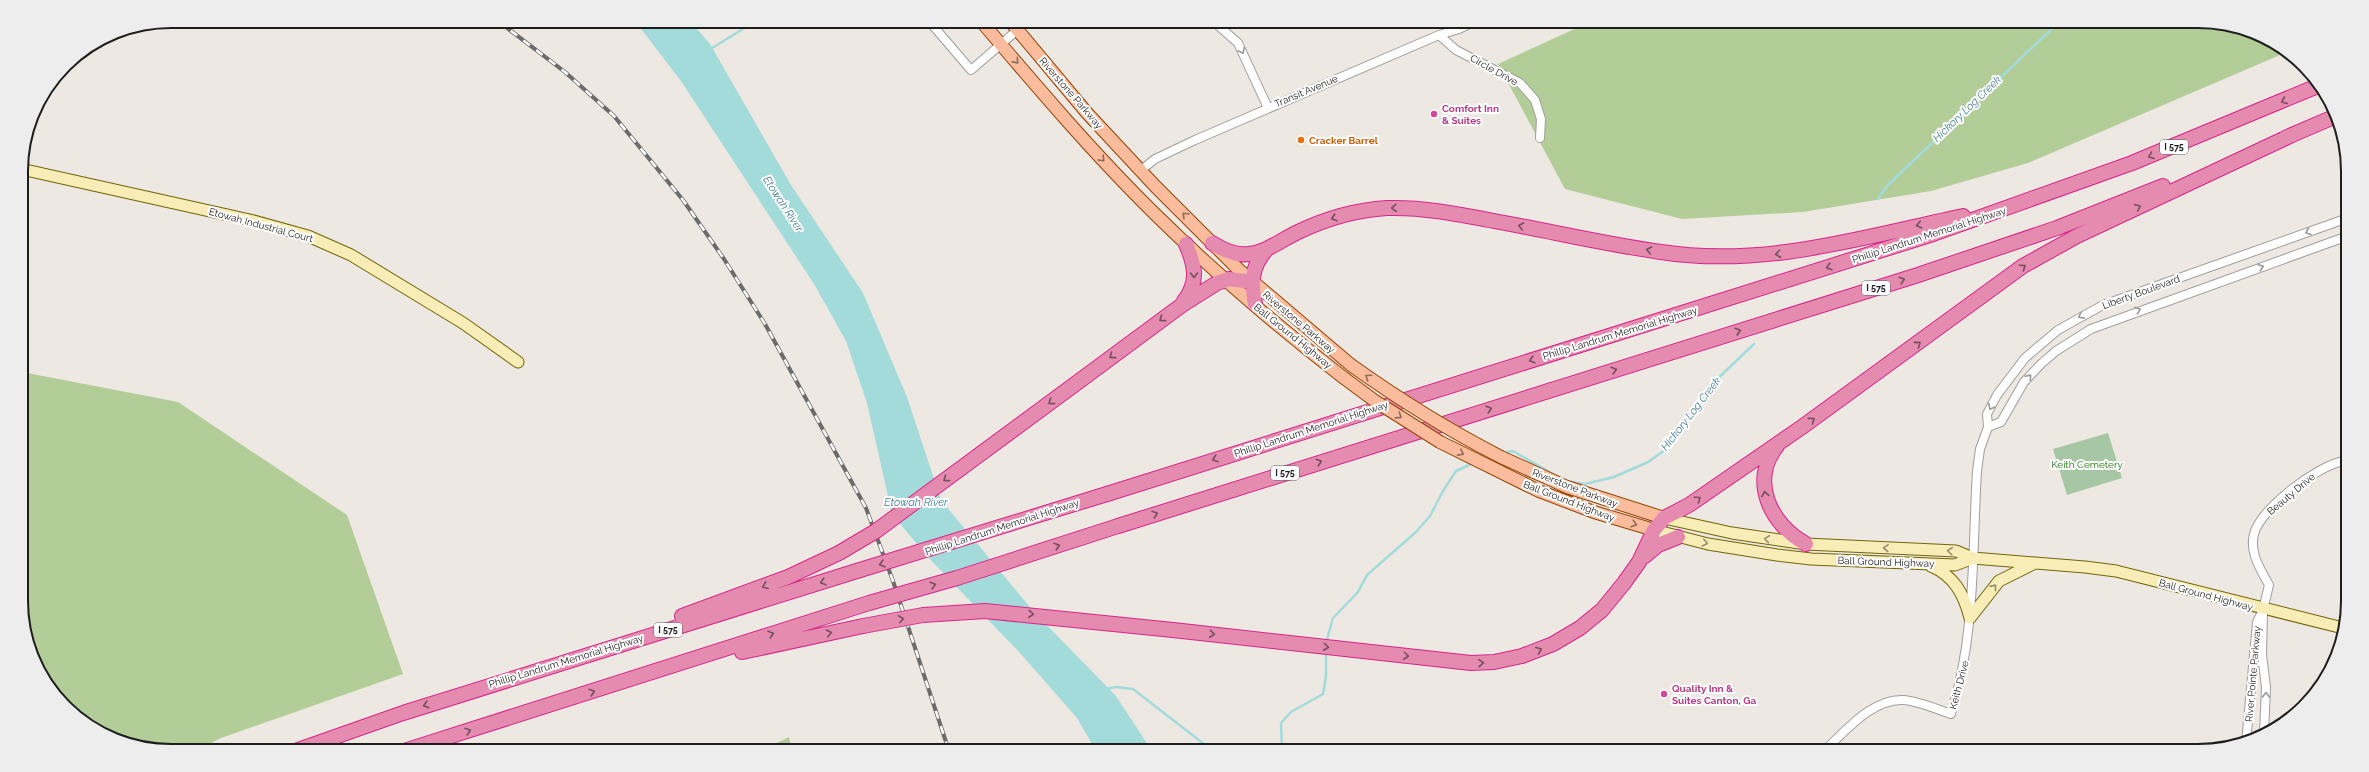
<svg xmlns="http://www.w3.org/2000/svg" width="2369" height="772" font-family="Raleway,sans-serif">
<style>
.forest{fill:#b3cd98}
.cemetery{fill:#a7c6a4}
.water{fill:#a3dbdb}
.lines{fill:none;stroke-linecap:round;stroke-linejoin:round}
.stream{stroke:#a3dbdb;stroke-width:2.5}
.street-casing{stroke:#9e9e9e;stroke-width:10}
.secondary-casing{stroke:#716507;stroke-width:13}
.primary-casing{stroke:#934303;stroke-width:14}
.highway-casing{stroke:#d52789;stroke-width:16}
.street{stroke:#fff;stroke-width:8}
.secondary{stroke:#f8edb7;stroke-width:11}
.primary{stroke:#fabc9c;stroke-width:12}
.highway{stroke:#e48baf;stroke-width:14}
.rail-casing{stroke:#6b6b6b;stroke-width:4}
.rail{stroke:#fff;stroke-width:2.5;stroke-dasharray:8;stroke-linecap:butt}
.primary-bridge-casing{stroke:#934303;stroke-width:14;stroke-linecap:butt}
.highway-bridge-casing{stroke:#d52789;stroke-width:16;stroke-linecap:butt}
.primary-bridge{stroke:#fabc9c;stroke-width:12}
.highway-bridge{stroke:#e48baf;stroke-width:14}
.oneway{stroke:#999}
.oneway2{stroke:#8c6c5c}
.oneway3{stroke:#774e5f}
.oneway4{stroke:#958f72}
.hotel-dot{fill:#d1479c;stroke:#fff;stroke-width:1.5}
.food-dot{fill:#e8710a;stroke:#fff;stroke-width:1.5}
.labels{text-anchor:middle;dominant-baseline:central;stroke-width:4;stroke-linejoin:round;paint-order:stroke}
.shield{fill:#fff;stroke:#616161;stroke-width:1}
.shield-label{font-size:9px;font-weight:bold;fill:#1d1d1d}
.street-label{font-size:10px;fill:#1d1d1d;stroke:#fff}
.hotel-label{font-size:10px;font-weight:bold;fill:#b23c85;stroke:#fff;text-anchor:start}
.food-label{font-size:10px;font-weight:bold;fill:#c56008;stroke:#fff;text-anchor:start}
.park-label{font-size:10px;fill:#1c780d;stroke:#fff}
.water-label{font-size:11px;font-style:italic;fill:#427d93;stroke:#fff}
.rim{fill:none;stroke:#1d1d1d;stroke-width:2}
</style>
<rect width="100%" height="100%" fill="#eee8e3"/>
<path class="forest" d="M1592,21H2198C2229,25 2263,30 2287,52L2028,163L1931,191L1803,212L1682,219L1565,189L1498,64Z
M22,372L178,402L347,515L403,674L221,738L196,751H171L132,746L88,726L58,700L37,667L24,630Z
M789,737L792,751H761Z"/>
<path class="cemetery" d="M2108,433L2122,478L2067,495L2053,449Z"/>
<path class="water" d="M635,21H690L710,44L791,185L863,293L907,397L941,500L1034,612L1116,696L1152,751H1096L1077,718L1020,653L926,555L892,514L867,403L846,341L814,284L681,81Z"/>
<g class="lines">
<path class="stream" d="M712,48L756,21
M1878,199L1887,186L2060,21
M1502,453L1513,451L1560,478
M1566,481L1585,484L1614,477L1648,462L1665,450L1711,385L1754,344
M1326,643L1333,618L1358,592L1367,575L1416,532L1430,516L1443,491L1456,471L1473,463
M1106,689L1116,687L1133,689L1213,751
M1282,751L1281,723L1291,712L1323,694L1326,676V652"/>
<g class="street-casing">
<path id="street" d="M929,21L971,70L1028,21
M1213,21L1238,43L1268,108
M1439,35L1456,50L1520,83L1535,100L1541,119L1540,138
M1140,171L1155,159L1195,140L1439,35L1459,29L1476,21
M1988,427L2001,422L2024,382L2041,364L2056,351L2091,329L2345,237
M2263,611L2262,655L2266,687L2264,734
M2246,743L2257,622L2263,610L2269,585C2261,570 2249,553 2254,534C2261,508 2318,465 2344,461
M1824,751C1846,731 1871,699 1903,700C1919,701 1936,709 1951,714C1976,635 1972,553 1977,471L1980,449L1988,427L1987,414L1997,395L2025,358L2058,330L2103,305L2345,219"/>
</g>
<g class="secondary-casing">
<path id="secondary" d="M21,169L250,220L308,236L351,255L463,323L518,362
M1664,518L1732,533L1806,544L1956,551L1973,558L2085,567L2116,571L2343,628
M1654,530L1708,544L1777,555L1811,559L1955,565L1973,558
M1931,566C1954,576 1964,594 1970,618
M1970,618L1999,581L2035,563"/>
</g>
<g class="primary-casing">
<path id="primary" d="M981,21C1037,87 1093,153 1155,214C1214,272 1278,327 1344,378
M1010,21L1087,113L1155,186L1238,269L1351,365
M1440,442L1539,491L1594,512L1654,530
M1501,457L1567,487L1664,518"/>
</g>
<g class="highway-casing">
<path id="highway" d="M2285,138L2336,116
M1212,243C1223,250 1235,256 1249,254C1267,252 1281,240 1298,232C1325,219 1356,210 1387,208C1423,207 1458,214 1494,221C1550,231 1605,244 1661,252C1764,268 1864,237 1963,216
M1184,301C1199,282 1195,265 1186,244
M1255,304C1251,283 1251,266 1267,249
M1082,379L1182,305L1217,283L1229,279L1252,282
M1777,446C1749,481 1771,525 1806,544
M1107,494L1933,234L2132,163L2320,85
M1118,526L1915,276L2057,228L2163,186
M1645,556L1658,545L1678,537
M682,616L788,577L839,553
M1173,630L1471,663L1494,662L1522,656L1553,644L1580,628L1602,610L1624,583L1639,562L1654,530L1664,518L1689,505L1802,427L2023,266L2077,236L2292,135
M742,652L863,626
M295,751L403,713L860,570
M404,751L869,603"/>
</g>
<use href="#street" class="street"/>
<use href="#secondary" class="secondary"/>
<use href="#primary" class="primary"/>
<use href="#highway" class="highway"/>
<g class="rail-casing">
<path id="rail" d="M498,21L565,72L614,116L683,200L724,259L765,324L866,508L893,581L949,751"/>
</g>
<use href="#rail" class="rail"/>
<g class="primary-bridge-casing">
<path id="primary-bridge" d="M1351,365C1400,400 1448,430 1501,457
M1344,378L1375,401L1440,442"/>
</g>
<g class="highway-bridge-casing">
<path id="highway-bridge" d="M839,553L876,531L1082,379
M860,570L1107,494
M869,603L957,578L1118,526
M863,626L923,615L985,611L1173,630"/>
</g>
<use href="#primary-bridge" class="primary-bridge"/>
<use href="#highway-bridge" class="highway-bridge"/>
</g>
<defs><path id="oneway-chevron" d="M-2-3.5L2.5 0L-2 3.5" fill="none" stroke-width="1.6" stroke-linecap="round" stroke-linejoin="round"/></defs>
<g class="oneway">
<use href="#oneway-chevron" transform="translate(1242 51) rotate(63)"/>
<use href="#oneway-chevron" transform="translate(2308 232) rotate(160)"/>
<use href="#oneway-chevron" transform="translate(2261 267) rotate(-20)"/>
<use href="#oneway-chevron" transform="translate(2138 310) rotate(-20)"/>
<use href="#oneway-chevron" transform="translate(2081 316) rotate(152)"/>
<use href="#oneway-chevron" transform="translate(2029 377) rotate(-49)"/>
<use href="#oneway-chevron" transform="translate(1991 407) rotate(119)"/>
<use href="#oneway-chevron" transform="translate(2266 695) rotate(-88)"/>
</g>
<g class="oneway2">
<use href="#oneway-chevron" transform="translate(1016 61) rotate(49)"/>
<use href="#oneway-chevron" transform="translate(1102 159) rotate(47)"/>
<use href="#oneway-chevron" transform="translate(1185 215) rotate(-135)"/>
<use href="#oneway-chevron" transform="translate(1368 377) rotate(-145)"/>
<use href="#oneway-chevron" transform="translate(1399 416) rotate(33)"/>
<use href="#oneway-chevron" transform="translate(1461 453) rotate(28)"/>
<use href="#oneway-chevron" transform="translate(1634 524) rotate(17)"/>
</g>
<g class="oneway3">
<use href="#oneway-chevron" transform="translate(2284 101) rotate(157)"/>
<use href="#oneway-chevron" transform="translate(2151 156) rotate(159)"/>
<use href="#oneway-chevron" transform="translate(2138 207) rotate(-25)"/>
<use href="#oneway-chevron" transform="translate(1394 208) rotate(178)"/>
<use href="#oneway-chevron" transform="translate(1334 218) rotate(162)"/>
<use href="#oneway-chevron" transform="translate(1919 225) rotate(168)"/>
<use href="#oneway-chevron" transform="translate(1521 226) rotate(-169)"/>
<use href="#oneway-chevron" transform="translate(1649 250) rotate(-169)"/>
<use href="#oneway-chevron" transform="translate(1778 254) rotate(173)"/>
<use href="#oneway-chevron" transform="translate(1829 267) rotate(163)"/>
<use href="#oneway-chevron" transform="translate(2023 267) rotate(-35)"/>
<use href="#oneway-chevron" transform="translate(1194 275) rotate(89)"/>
<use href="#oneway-chevron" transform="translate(1902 280) rotate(-17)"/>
<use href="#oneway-chevron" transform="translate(1162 319) rotate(144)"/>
<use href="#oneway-chevron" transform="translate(1738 331) rotate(-17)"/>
<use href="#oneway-chevron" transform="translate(1918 344) rotate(-36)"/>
<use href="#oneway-chevron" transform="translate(1112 356) rotate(143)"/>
<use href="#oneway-chevron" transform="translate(1532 360) rotate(163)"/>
<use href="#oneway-chevron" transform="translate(1614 370) rotate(-17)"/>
<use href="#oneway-chevron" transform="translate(1051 402) rotate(144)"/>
<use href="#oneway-chevron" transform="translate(1489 409) rotate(-17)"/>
<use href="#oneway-chevron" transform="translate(1812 420) rotate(-36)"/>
<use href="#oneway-chevron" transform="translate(1215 459) rotate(162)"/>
<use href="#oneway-chevron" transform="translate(1319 462) rotate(-17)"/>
<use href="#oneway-chevron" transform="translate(946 479) rotate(144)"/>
<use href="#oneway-chevron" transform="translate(1765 494) rotate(-101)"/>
<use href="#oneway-chevron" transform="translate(1698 499) rotate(-35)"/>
<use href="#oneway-chevron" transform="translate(1155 514) rotate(-17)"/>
<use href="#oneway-chevron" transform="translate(1057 546) rotate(-18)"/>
<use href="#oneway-chevron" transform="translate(882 564) rotate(164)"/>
<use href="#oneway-chevron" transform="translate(823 582) rotate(163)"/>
<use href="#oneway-chevron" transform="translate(933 585) rotate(-16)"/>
<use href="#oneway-chevron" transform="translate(765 586) rotate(159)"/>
<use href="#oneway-chevron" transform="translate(1031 614) rotate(5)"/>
<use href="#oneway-chevron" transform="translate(901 619) rotate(-9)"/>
<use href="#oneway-chevron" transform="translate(829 633) rotate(-12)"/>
<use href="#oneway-chevron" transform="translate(771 634) rotate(-18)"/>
<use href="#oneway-chevron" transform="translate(1212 634) rotate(6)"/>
<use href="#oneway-chevron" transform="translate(1326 647) rotate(6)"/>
<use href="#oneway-chevron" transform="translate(1539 650) rotate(-22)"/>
<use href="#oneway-chevron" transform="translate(1406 656) rotate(7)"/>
<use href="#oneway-chevron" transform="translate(1481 663) rotate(-2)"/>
<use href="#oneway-chevron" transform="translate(592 692) rotate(-18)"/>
<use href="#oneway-chevron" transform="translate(426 705) rotate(163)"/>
<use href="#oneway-chevron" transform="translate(468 731) rotate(-18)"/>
</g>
<g class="oneway4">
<use href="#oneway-chevron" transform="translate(1767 539) rotate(-172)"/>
<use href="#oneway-chevron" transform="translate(1705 543) rotate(13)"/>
<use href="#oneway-chevron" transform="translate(1886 548) rotate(-177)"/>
<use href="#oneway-chevron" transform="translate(1950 551) rotate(-175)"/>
<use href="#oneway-chevron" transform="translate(1994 587) rotate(-51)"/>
</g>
<g class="hotel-dot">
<circle cx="1434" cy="114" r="4"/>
<circle cx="1664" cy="694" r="4"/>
</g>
<circle class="food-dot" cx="1301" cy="140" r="4"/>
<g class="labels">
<g class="shield">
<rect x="2160" y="140" width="28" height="14" rx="3"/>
<rect x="1862" y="281" width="28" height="14" rx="3"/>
<rect x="1271" y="466" width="28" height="14" rx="3"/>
<rect x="654" y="623" width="28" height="14" rx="3"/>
</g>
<g class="shield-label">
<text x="2174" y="147">I 575</text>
<text x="1876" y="288">I 575</text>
<text x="1285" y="473">I 575</text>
<text x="668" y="630">I 575</text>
</g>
<g class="street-label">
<text transform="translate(1494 70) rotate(29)">Circle Drive</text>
<text transform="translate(1306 91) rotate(-23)">Transit Avenue</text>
<text transform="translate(1071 93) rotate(49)">Riverstone Parkway</text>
<text transform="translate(261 225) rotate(15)">Etowah Industrial Court</text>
<text transform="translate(1929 235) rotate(-18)">Phillip Landrum Memorial Highway</text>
<text transform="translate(2141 292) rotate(-20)">Liberty Boulevard</text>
<text transform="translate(1299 322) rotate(40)">Riverstone Parkway</text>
<text transform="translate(1620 333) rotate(-17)">Phillip Landrum Memorial Highway</text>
<text transform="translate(1293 336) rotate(39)">Ball Ground Highway</text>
<text transform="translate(1311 429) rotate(-18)">Phillip Landrum Memorial Highway</text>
<text transform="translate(1575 488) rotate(21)">Riverstone Parkway</text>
<text transform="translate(2291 494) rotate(-40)">Beauty Drive</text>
<text transform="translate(1569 501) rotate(21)">Ball Ground Highway</text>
<text transform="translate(1002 527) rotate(-18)">Phillip Landrum Memorial Highway</text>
<text transform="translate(1886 562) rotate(2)">Ball Ground Highway</text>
<text transform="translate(2206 595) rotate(15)">Ball Ground Highway</text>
<text transform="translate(566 661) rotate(-17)">Phillip Landrum Memorial Highway</text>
<text transform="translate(2253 674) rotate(-85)">River Pointe Parkway</text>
<text transform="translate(1959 685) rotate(-75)">Keith Drive</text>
</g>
<g class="hotel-label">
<text x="1442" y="108">Comfort Inn<tspan x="1442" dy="12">&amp; Suites</tspan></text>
<text x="1672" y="688">Quality Inn &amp;<tspan x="1672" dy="12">Suites Canton, Ga</tspan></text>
</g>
<g class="food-label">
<text x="1309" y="140">Cracker Barrel</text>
</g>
<g class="park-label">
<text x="2087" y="464">Keith Cemetery</text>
</g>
<g class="water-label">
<text transform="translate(1967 109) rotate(-44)">Hickory Log Creek</text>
<text transform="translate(783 204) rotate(57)">Etowah River</text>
<text transform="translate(1691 414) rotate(-52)">Hickory Log Creek</text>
<text x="916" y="502">Etowah River</text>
</g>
</g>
<path d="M0 0H2369V772H0ZM171 28H2198A143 143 0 0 1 2341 171V601A143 143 0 0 1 2198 744H171A143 143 0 0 1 28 601V171A143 143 0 0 1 171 28Z" fill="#ededed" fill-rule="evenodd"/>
<path class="rim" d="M171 28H2198A143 143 0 0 1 2341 171V601A143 143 0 0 1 2198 744H171A143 143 0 0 1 28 601V171A143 143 0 0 1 171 28Z"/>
</svg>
